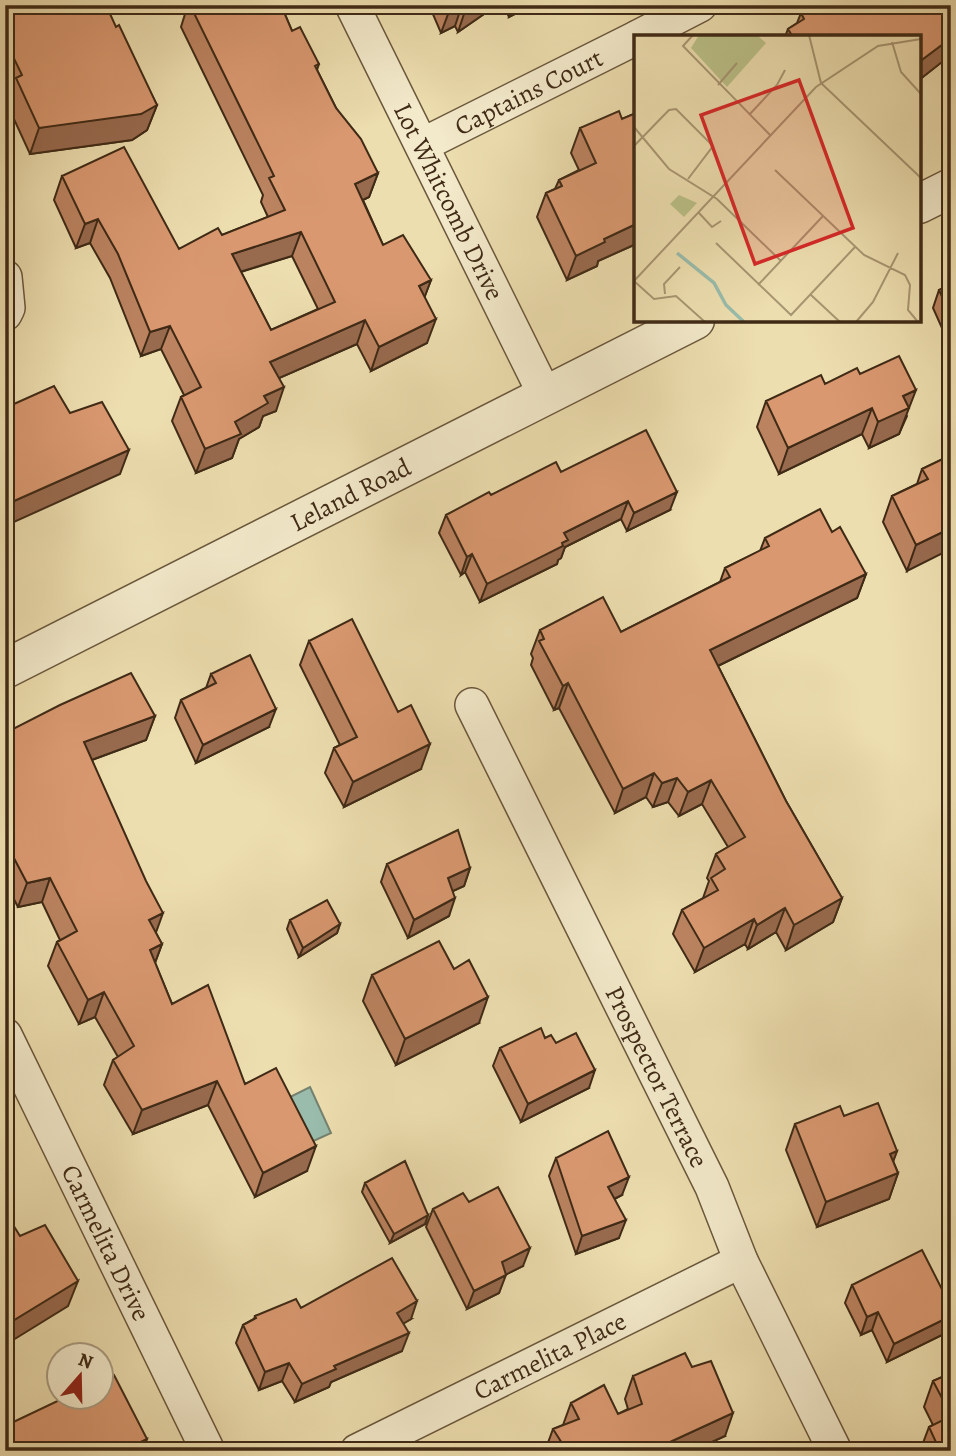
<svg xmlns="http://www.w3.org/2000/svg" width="956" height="1456" font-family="Alegreya,serif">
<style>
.water{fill:#99bcac;stroke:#758270;stroke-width:2}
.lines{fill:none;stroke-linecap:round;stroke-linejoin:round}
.minor-casing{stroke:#6a573c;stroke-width:36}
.tertiary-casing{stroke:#6a573c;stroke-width:41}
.minor{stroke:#f3eacb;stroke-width:33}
.tertiary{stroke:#f3eacb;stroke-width:38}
.wall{fill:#bb8360;stroke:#3f2a16;stroke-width:2;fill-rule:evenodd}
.shaded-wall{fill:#986a4e;stroke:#3f2a16;stroke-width:2}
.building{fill:#d99870;stroke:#3f2a16;stroke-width:2;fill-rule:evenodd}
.labels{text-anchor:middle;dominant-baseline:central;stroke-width:7;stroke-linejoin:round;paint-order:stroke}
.street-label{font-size:26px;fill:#3f2a16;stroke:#f3eacb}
.inset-river{fill:none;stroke:#99bcac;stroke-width:3.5}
.inset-road{fill:none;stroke:#a79672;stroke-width:2}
.view{fill:#d62828;fill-opacity:0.15;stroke:#d62828;stroke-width:3.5}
.inset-edge{fill:none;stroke:#3f2a16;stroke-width:3.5}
</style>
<rect width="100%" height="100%" fill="#eddeaf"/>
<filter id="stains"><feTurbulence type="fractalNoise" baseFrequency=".00286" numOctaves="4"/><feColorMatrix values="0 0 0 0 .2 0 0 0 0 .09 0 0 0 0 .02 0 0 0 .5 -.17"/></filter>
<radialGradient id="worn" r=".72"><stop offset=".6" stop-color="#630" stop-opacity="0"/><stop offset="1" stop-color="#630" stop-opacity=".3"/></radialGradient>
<path class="water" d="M310,1087L331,1133L307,1144L286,1099Z"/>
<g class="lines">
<g class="minor-casing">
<g id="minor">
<path id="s1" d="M352,5L546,397"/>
<path d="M638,37L700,5"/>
<path id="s2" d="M422,145L636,38"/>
<path d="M5,277L8,308L5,314"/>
<path id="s3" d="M472,705L712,1187L741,1261L835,1451"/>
<path id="s4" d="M5,1035L208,1451"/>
<path id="s5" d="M357,1451L741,1261"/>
</g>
</g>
<g class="tertiary-casing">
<g id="tertiary">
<path d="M919,204L951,188"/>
<path id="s6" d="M5,669L695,320"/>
</g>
</g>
<use href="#minor" class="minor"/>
<use href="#tertiary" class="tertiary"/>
</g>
<path class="wall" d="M5,5L116,27L157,105L147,130L132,140L30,154L7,104L10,95L5,85Z
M180,5H281L292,31L319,64L317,70L336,108L378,173L369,197L363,200L383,245L431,280L424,298L427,343L371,371L357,344L279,378L276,411L263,416L259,427L239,439L232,458L196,473L172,421L181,397L184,395L161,349L141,356L110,278L90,243L76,248L54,200L62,176L179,249L222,235L268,217L261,202L263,195L181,27L185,14ZM292,256L318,309L271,330L241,272Z
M429,5H497L458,32L455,26L441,33Z
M503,5H532L509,17Z
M951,5V48L947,58L919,80V37H785L788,29L797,23L801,13Z
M636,113V244L598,261L597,266L567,280L537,217L546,193L555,189L559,180L579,170L571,153L580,128L622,119Z
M951,285V348L933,308L939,290Z
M860,374L907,416L899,434L869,448L862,434L779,474L757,427L766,401Z
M951,455L907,571L883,522L892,496L917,484L922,469Z
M561,472L670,510L627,531L621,519L565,547L561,558L558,560L557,564L480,602L465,572L461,575L439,533L446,515L491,495Z
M832,532L866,574L857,598L718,666L786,801L842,898L833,922L786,950L776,932L748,949L745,944L695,972L673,934L682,910L703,898L709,881L707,878L716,854L728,847L702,804L679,816L668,802L653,807L646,797L615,813L559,708L554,710L531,665L533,658L531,654L540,630L621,632L720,582L725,568L760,551L765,538Z
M309,641L421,769L344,807L325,773L334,748L340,745L300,665Z
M211,674L269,727L196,763L175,718L181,700L206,688Z
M155,716L146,740L92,760L156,933L162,944L155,963L172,1004L245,1084L307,1171L255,1197L208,1105L133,1134L104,1085L113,1060L118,1057L95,1017L79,1024L48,966L57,942L60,940L42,902L18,907L5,882V733Z
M387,864L470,868L464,886L453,891L449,916L408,938L381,882Z
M290,920L340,924L337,933L299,957L287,929Z
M372,975L479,1023L396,1065L363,1001Z
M545,1038L589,1088L521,1122L493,1066L500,1048Z
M844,1116L897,1151L893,1161L898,1173L889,1199L817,1227L786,1150L795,1124Z
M556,1158L622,1195L615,1199L619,1238L576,1254L549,1176Z
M365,1183L428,1215L425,1224L390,1243L362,1192Z
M469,1202L523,1266L505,1275L499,1293L467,1309L426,1227L433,1209Z
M852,1285L951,1307V1324L948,1332L887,1362L872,1330L861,1335L845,1303Z
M301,1308L411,1319L403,1323L402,1351L331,1382L329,1387L295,1402L282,1381L259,1390L236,1343L243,1325L254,1319L255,1316Z
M951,1373V1451H920L929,1427L933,1425L924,1407L933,1381Z
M633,1376L725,1436L692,1451H545L553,1429L563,1425L571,1403L618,1414L628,1409L625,1399Z"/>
<path class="shaded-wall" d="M457,5H462L455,26L441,33L450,9Z
M470,5H497L458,32L466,8Z
M513,5H532L509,17Z
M951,15V32L945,19Z
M951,38V48L947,58L919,80V62Z
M157,105L147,130L132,140L30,154L39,128Z
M378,173L369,197L346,208L355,184Z
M98,219L90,243L76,248L85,224Z
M636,224V244L598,261L597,266L567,280L576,256L604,239Z
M301,232L292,256L223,277L232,254Z
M431,280L422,304L419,286Z
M436,319L427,343L371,371L379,347Z
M365,320L357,344L261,386L270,362Z
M170,326L161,349L141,356L150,332Z
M284,387L276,411L263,416L259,427L239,439L232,458L196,473L205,449L264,396Z
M916,390L899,434L869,448L878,422L903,396Z
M872,408L862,434L779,474L788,448Z
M129,450L120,474L5,526V505Z
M677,492L670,510L627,531L634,513Z
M628,501L621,519L565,547L561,558L558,560L557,564L480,602L487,584L564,533Z
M951,528V549L907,571L916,545Z
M472,554L465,572L461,575L467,557Z
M866,574L857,598L701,674L710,650Z
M568,683L559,708L554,710L563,686Z
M276,709L269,727L196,763L203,745Z
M155,716L146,740L75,766L84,742Z
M430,744L421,769L344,807L353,782Z
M654,773L646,797L615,813L623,789Z
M677,778L668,802L653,807L662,783Z
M711,780L702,804L679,816L688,792Z
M470,868L464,886L442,896L448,878Z
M50,878L42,902L18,907L27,883Z
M455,898L449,916L408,938L414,920Z
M842,898L833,922L786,950L794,925Z
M785,908L776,932L748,949L757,925Z
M163,913L154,938L149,920Z
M754,919L745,944L695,972L704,948Z
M340,924L337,933L299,957L303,948Z
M162,944L153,968L150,950Z
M104,992L95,1017L79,1024L88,1000Z
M488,997L479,1023L396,1065L405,1039Z
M595,1070L589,1088L521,1122L528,1104Z
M217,1081L208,1105L133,1134L142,1110Z
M316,1146L307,1171L255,1197L263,1173Z
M897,1151L888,1176L890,1154Z
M898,1173L889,1199L817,1227L826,1202Z
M629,1177L622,1195L602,1205L608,1187Z
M428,1215L425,1224L390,1243L394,1234Z
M626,1220L619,1238L576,1254L582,1236Z
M530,1248L523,1266L495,1280L502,1262Z
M506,1275L499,1293L467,1309L474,1291Z
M78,1281L68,1306L5,1345L6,1325Z
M417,1301L411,1319L391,1331L397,1313Z
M878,1312L872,1330L861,1335L867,1317Z
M951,1316V1324L948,1332L887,1362L894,1344Z
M409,1333L402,1351L331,1382L329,1387L295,1402L302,1384L334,1366Z
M289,1363L282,1381L259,1390L265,1372Z
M733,1413L725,1436L692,1451H657L659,1447Z
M147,1439L143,1451H122Z"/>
<path class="building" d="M5,5H106L116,27L119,25L157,105L141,114L39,128L16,78L22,75L5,40Z
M190,5H281L292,31L300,27L319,64L315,66L336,108L361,139L378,173L355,184L383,245L403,235L431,280L419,286L436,319L379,347L365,320L270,362L284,387L264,396L268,403L235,422L241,434L205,449L181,397L201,387L170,326L150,332L118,254L98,219L85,224L62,176L124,147L179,249L218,228L222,235L285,210L269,178L274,176ZM301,232L335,302L271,330L232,254Z
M813,5H951V15L945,19L951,26V38L919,62V37H787L791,34L788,29L804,19L801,13Z
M619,111L622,119L636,113V224L604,239L605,242L576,256L546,193L562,186L559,180L596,163L580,128Z
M951,285V316L939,290Z
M899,356L916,390L903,396L909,408L878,422L872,408L788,448L766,401L821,375L825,384L857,368L860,374Z
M54,386L70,413L102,402L129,450L5,505V408Z
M646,430L677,492L634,513L628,501L564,533L568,540L562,543L563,546L487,584L472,554L467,557L446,515L489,492L491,495L556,462L561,472Z
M951,455V528L916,545L892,496L928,479L922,469Z
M820,509L832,532L840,527L866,574L710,650L786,801L842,898L794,925L785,908L757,925L754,919L704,948L682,910L718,890L711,878L725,869L716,854L745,837L711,780L688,792L677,778L662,783L654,773L623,789L568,683L563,686L539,641L544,639L540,630L603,597L621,632L730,577L725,568L769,546L765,538Z
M352,619L398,712L411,705L430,744L353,782L334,748L357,737L309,641Z
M250,655L276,709L203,745L181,700L216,683L211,674Z
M131,673L155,716L84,742L146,881L163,913L149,920L162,944L150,950L172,1004L208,985L245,1084L276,1068L316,1146L263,1173L217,1081L142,1110L113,1060L134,1046L104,992L88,1000L57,942L77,931L50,878L27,883L5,841V733L60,705Z
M458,830L470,868L448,878L455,898L414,920L387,864Z
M327,900L340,924L303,948L290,920Z
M439,941L454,969L469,960L488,997L405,1039L372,975Z
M541,1028L545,1038L551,1035L556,1043L576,1033L595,1070L528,1104L500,1048Z
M878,1103L897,1151L890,1154L898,1173L826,1202L795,1124L840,1106L844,1116Z
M608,1131L629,1177L608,1187L626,1220L582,1236L556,1158Z
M405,1161L428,1215L394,1234L365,1183Z
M498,1187L530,1248L502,1262L506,1275L474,1291L433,1209L463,1193L469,1202Z
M5,1212L20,1236L45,1225L78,1281L6,1325Z
M922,1250L951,1307V1316L894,1344L878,1312L867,1317L852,1285Z
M392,1258L417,1301L397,1313L409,1333L334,1366L336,1369L302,1384L289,1363L265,1372L243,1325L256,1318L255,1316L296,1299L301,1308Z
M685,1353L692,1367L711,1361L733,1413L659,1447L661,1451H567L553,1429L579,1419L571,1403L604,1385L618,1414L642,1404L633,1376Z
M951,1373V1415L933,1381Z
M114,1375L147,1439L122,1451H5V1426L68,1396H102V1381Z
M951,1416V1451H940L929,1427Z"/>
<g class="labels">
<g class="street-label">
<text stroke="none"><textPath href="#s2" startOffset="119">Captains Court</textPath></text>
<text stroke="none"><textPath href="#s1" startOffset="219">Lot Whitcomb Drive</textPath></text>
<text stroke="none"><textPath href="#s6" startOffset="387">Leland Road</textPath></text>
<text stroke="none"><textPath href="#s3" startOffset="415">Prospector Terrace</textPath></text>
<text stroke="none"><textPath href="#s4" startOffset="231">Carmelita Drive</textPath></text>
<text stroke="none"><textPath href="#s5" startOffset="215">Carmelita Place</textPath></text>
</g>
</g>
<g transform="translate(634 35)">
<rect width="287" height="287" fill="#eddeaf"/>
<path d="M65,0H123L132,8L93,52L57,13ZM45,160L63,168L50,182L36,169Z" fill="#bbc088"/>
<path class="inset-river" d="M43,218L80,248L92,270L110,287"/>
<path class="inset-road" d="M59,0L49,11L137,101M175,0L187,48L287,143M258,7L267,37L287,59M84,50L103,28M115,80L143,50L151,35M0,92L35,134L83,164L147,226M0,111L35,75L42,74L79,111L54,144M141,135L230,220L271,240L276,250L274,275L284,287M65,178L78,192L87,186M82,208L157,280L221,212M0,246L182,52L244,11L287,4M0,246L20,264L42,261L71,287M124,250L189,181M31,259L30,249L46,232M177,260L206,287M222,287L239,267L264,218"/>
<path class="view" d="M165,45L219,193L121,229L67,80Z"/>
<rect width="287" height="287" class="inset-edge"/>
</g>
<rect width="956" height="1456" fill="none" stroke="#eddeaf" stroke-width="28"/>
<rect x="7" y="7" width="942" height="1442" fill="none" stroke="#3f2a16" stroke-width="3.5"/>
<rect x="14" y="14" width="928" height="1428" fill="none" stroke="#3f2a16" stroke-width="2"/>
<g transform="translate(80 1376) rotate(20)"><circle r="33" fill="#f3eacb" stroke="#ab9d83" stroke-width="2"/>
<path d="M0-5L12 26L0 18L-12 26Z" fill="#8f2418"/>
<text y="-10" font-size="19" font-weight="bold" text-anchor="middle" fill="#3f2a16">N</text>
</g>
<rect width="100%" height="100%" filter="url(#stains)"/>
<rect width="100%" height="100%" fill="url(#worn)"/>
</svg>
